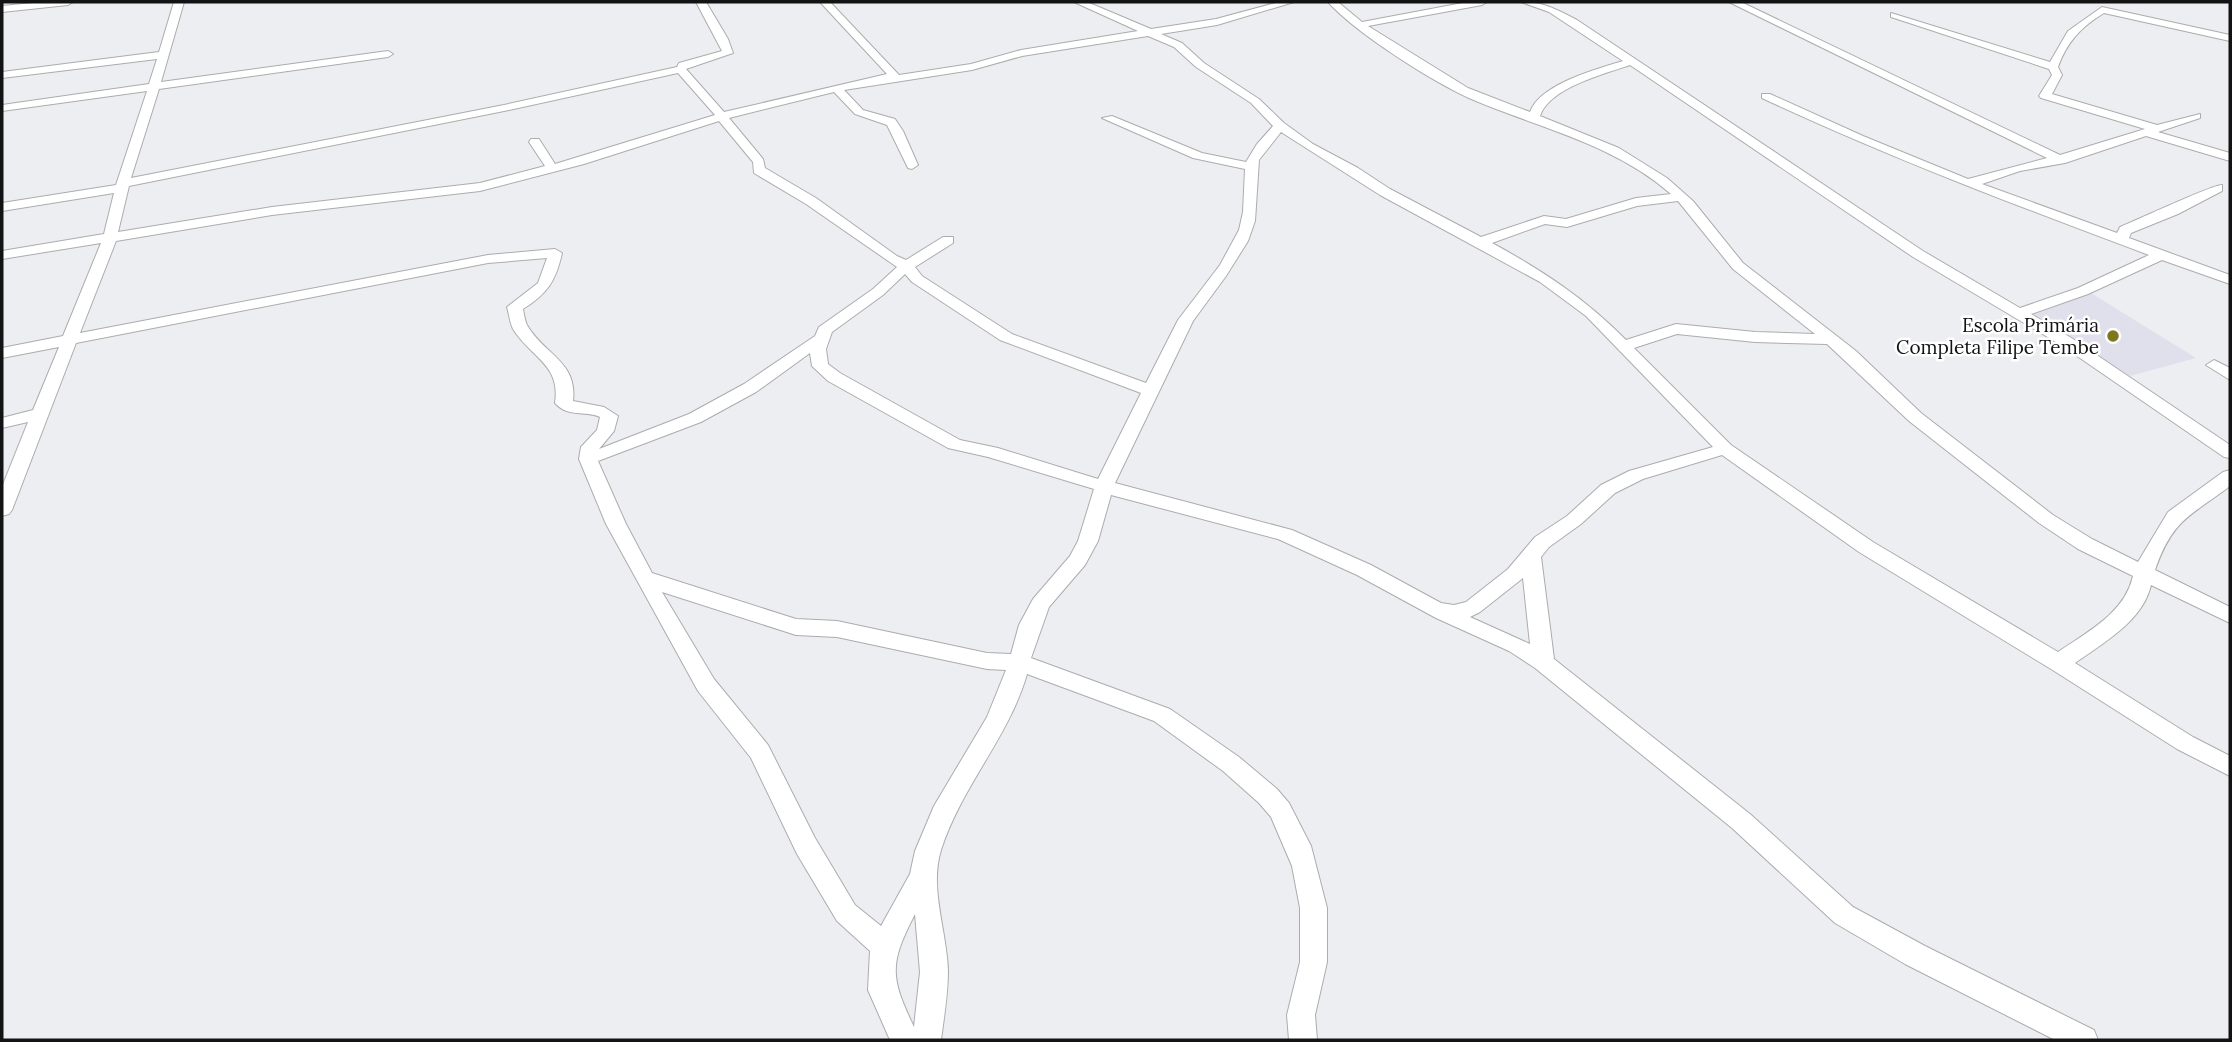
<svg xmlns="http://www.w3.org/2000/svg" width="2232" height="1042" font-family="Lora,serif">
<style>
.built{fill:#dfe0eb}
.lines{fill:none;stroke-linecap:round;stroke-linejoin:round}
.minor-casing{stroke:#acacaf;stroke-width:2}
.minor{fill:#fff;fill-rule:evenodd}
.poi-dot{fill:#7d781e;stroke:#fff;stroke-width:2.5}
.labels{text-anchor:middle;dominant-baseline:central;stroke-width:5;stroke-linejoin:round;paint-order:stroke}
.poi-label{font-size:19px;fill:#131314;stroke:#fff;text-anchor:end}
</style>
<rect width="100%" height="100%" fill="#edeef1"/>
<path class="built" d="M2091,293L2196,358L2130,376L2031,313Z"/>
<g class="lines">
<g class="minor-casing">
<path id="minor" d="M43,2H73L68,5L2,12V6Z
M174,2H184L161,82L388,51L393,54L388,57L159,89L131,178L504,105L677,67L679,63L722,51L696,2H706L728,39L733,53L686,69L724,112L887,74L820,2H830L899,75L971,64L1021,50L1138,31L1074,2H1087L1151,29L1216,19L1279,2H1294L1217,25L1161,34L1182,43L1204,63L1259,99L1284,123L1313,144L1358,168L1390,189L1481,237L1544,216L1566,219L1636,198L1671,194C1613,143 1538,128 1469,98C1430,80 1356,33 1328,2H1338L1362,22L1468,2H1487L1482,5L1368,26L1468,88L1530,112C1540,84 1597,69 1623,61L1549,12L1521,2C1542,1 1558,10 1577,20L1923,251L2020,308L2078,288L2149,255C2018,206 1888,157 1762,98V94H1770L1863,136L1968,179L2047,158L1729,2H1741L2060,155L2145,129L2041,98L2039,96L2052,75L2049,69L1891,17V13L2050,62L2068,31L2102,7L2230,35V41L2104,13C2081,27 2067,42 2058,67L2062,75L2052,94L2157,125L2200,114V118L2158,132L2230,153V161L2146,136L2065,163L2020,171L1982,184L2117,233L2120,227C2135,221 2214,184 2222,185V191L2178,214L2131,233L2129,238L2230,275V284L2162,260L2088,294L2031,314L2073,339L2230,445V458L2224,457L2061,345L1913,257L1630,65C1604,74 1549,88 1540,116L1619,148L1667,178L1693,201L1743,263L1856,351L1921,413L2053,515L2092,539L2138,562L2168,512L2223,472L2230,470V486C2191,516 2173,518 2155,570L2230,607V623L2151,585C2143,621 2103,643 2075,663L2193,737L2230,756V776L2177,749L2051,669L1859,552L1722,455L1643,479L1615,493L1581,524L1549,547L1541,557L1554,659L1750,814L1853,907L1925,946L2094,1030L2098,1040H2055L1905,964L1835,923L1732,828L1535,668L1509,651L1436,618L1357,575L1278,539L1111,495L1098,541L1085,565L1049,607L1031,658L1170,709L1239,757L1277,789L1289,803L1311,846L1327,908V962L1315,1015L1317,1040H1289L1287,1015L1300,962V908L1292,866L1271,817L1259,803L1223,771L1154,721L1027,674C1009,737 961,787 941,850C929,889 947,931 948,971C948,994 944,1017 941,1040H890L868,990L870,951L837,921L797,854L751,758L698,691L606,524L579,459L581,447L597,430L600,417C585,410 568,418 555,403C561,364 530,357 513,329C510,323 509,314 507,307L538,283L547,258L488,263L76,343L12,510L9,514L2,516V487L28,422L2,428V418L33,410L59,347L2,358V348L63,336L101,243L2,259V251L104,234L114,193L2,211V203L116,185L147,91L2,111V105L149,84L157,59L2,78V72L159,52ZM1148,36L1174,47L1196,67L1251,103L1273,126L1257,144L1246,162L1202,153L1112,116L1102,118L1193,158L1245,169L1243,212L1239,230L1220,265L1178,320L1146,383L1012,334L922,276L915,267L953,243V237H943L906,260L897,256L816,198L765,168L763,159L729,118L834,92L855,114L887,125L908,168L912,169L918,165L903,131L895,119L863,110L844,90L972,70L1022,56ZM678,73L715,115L555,164L539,139H531L529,142L545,166L480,183L272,207L118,232L129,186L504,111ZM719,121L753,162L754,173L806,204L897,267L873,289L819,327L815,336L744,384L689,414L599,449L614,431L618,416L604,407L573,401C578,361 543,354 527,325C525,321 524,314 523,309C547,294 556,281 562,253L555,249L488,255L80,333L116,241L272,215L480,191L584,164ZM1281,132L1380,195L1540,282L1586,316L1713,447L1629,471L1601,485L1567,516L1535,537L1508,569L1466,602L1454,605L1441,603L1371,565L1292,530L1115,483L1193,321L1226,276L1248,241L1255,221L1259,160ZM1678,201L1733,269L1815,334L1755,332L1676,324L1626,340C1586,299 1542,270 1492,243L1545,224L1567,227L1637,206ZM905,274L912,282L1000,340L1141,393L1098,479L998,448L960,440L840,373L828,364L826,349L832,332L883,295ZM1677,334L1755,342L1827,344L1909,421L2039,523L2078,549L2133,576C2125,613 2087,632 2058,652L1873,542L1731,445L1634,348ZM810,353L812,366L828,381L948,448L988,457L1094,489L1078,541L1070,556L1033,599L1019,625L1011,654L987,653L837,621L796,619L652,573L626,524L598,461L701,422L756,392ZM1523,578L1530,644L1470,617L1480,612ZM662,592L796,635L837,637L987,669L1006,670L987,717L934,806L915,851L910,874L881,926L855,905L815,838L768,745L714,679ZM915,914L920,972L914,1027C890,977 889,964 915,914Z
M2214,360L2230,368V380L2206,365Z"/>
</g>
<use href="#minor" class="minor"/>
</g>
<circle class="poi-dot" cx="2113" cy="336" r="7"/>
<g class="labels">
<g class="poi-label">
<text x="2099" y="325">Escola Primária<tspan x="2099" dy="22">Completa Filipe Tembe</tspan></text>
</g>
</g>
<rect width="2232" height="1042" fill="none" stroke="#131314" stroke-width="7"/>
</svg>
